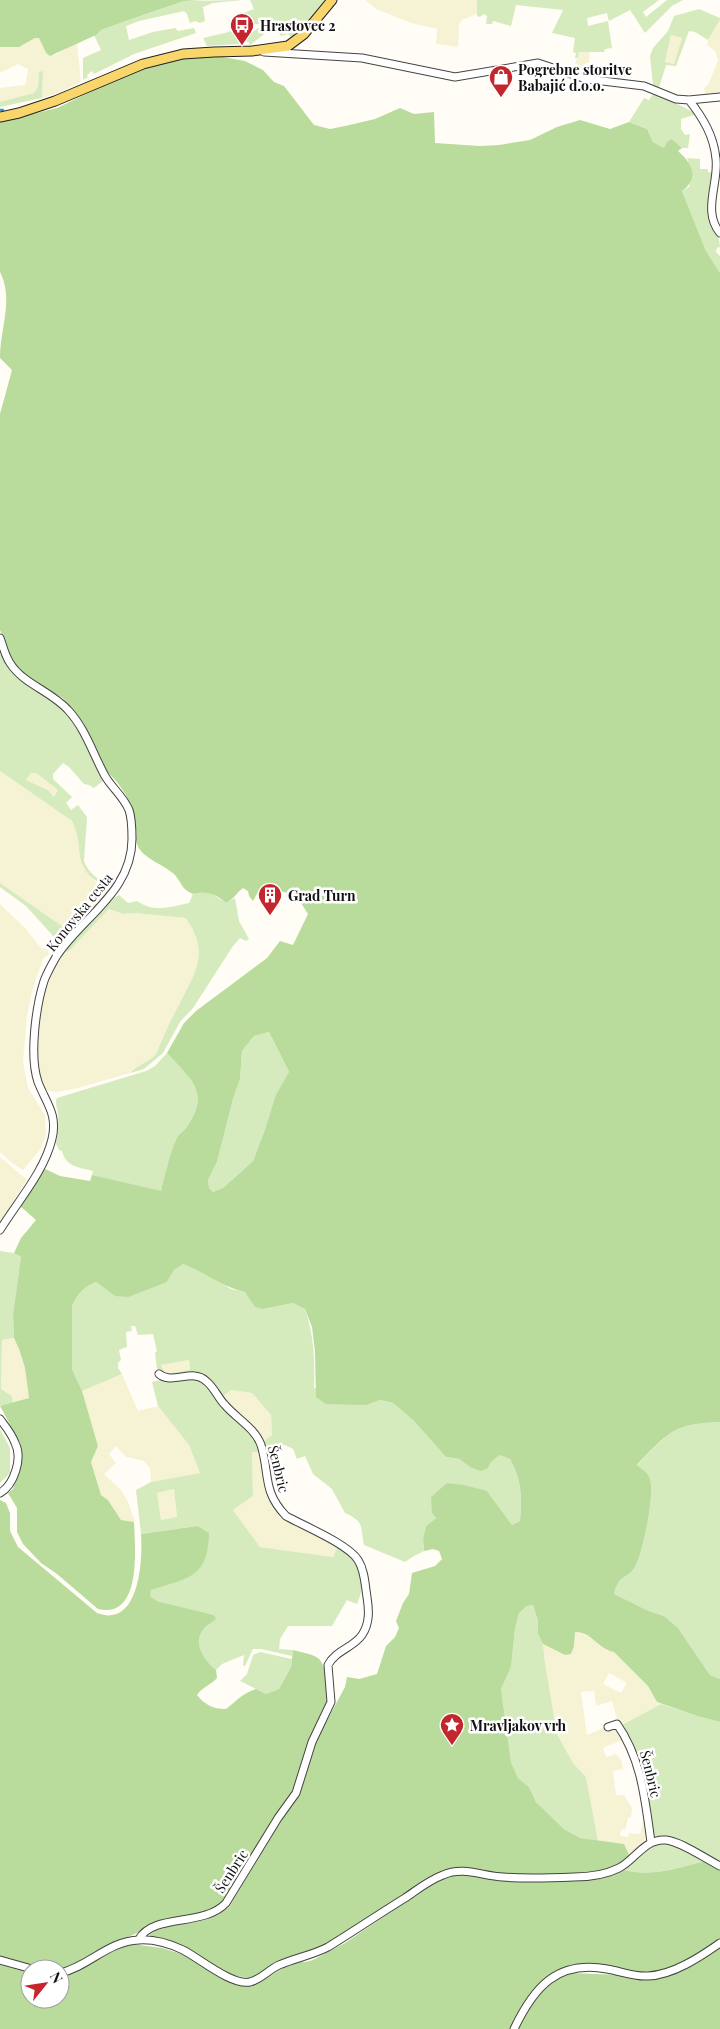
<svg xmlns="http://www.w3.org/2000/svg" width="720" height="2029" font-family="'Playfair Display',serif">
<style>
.farmland{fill:#f6f3d4;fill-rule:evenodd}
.green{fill:#d5ebbd;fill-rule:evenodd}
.forest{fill:#b9dc9c;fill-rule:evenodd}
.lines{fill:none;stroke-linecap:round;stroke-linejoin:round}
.stream{stroke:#3f96cf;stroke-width:2.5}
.minor-casing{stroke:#444;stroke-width:9}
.major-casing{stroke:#222;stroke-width:11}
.minor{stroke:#fff;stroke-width:7}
.major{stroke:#f9d66b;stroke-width:9}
.labels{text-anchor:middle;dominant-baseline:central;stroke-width:5;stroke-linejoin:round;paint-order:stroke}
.poi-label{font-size:14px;font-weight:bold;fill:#111;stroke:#fff;text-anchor:start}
.street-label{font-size:14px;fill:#111;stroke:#fff}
</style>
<rect width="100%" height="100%" fill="#fffdf5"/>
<path class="farmland" d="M365,0H477V14L462,20L459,25L458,47L436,44L437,29L411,23L376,9Z
M720,20V92L705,94L704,88L709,83L718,60L715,51L707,45L708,40Z
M671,35L682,38L674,64L665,62Z
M35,38H39L46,53L55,55L77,43L81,82L58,93L42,98L43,72H39L38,87L34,93L0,102V88L24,85L26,82L28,69L18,64L0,73V47H19Z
M579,52H590L589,63H586V70L591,71L589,75L573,71Z
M0,771L72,821L78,833L80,857L83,868L96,882L107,887L108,891L72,933L0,883Z
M31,773H36L58,790L54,797L48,790L26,780Z
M0,904L26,929L41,948L48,950L49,954L43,959L33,987L27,1016L23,1062L28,1088L45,1115L46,1136L40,1150L23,1170L12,1163L0,1152Z
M109,909L123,914L135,913L187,918L199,942L198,968L156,1054L150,1061L132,1070L130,1073L78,1088L57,1092L48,1091L42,1085L39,1078L37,1060L40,1022L44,994L56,965L65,950L68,952Z
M0,1157L27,1180L0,1223Z
M14,1338L19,1349L25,1368L29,1398L13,1403L12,1396L1,1389L2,1340Z
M189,1360L190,1370L164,1374L161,1365Z
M122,1374L138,1411L158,1406L189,1445L200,1473L151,1482L150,1469L144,1461L126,1457L116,1446L109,1454L116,1463L104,1474L121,1490L128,1502L135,1521L134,1522L121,1520L108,1500L101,1495L91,1462L98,1446L82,1391Z
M231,1390L252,1393L271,1415L272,1435L262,1442L221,1398Z
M252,1452H260L267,1491L278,1513L302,1529L338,1546L333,1557L260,1547L233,1510L253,1496Z
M174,1489L177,1518L161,1520L157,1493Z
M575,1632H580L598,1642L607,1651L614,1652L648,1686L657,1702L661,1704L622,1725L617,1719L612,1701L596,1706L594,1691L581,1692L587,1735L606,1727L616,1726L625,1739L603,1748L606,1757L616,1754L622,1761L623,1769L613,1771L616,1795H624L632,1808L631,1817L628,1818L625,1830L621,1829L620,1836L628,1837L629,1833L640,1834L644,1819L648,1832L646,1839L630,1857L624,1844L598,1841L586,1777L573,1763L557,1734L545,1663L543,1644L565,1655L574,1646ZM609,1673L627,1683L621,1693L603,1684Z"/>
<path class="green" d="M243,0L213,3L203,7L205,21L200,23L195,21L190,23L187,14L184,11L139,21L126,26L129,40L153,32L175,28L178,31L194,28L196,33L134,54L94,74L92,71L87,75L88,77L83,80V58L101,50L94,35L101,30L184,1Z
M250,0H328L308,24L300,30L273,23L244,25L241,14L254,9Z
M477,0H659L643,12L646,17L667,0H683L672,6L645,33L630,10L609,21L607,13L587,18L588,26L608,21L612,48L605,49L604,52H579L578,58H575L576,53L573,52L575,38L552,33L563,10L516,5L511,26L493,21L492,24H486L487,16L484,14L480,17L477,16Z
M699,9L720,18V20L708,40L695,32L689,31L676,66L666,65L659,88L653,85L650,56L653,48L668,31L674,16ZM671,35L682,38L674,64L665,62Z
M258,28H277L297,33L291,37L288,34L281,36L277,31H268L249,46V42L242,41L240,44L207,46L203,38L237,30L254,31Z
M43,71L42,98L0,107V102L34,93L38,87L39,72Z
M654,92L697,114L681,119V129L685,135L690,134L688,148H682L672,139L664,148L653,142L647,129L629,122L644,98L649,100Z
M687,158L700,159V169H708V172L713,173C710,186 706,203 709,217C712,228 720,235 720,247L717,248L716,252L720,256V273L706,251L682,191L689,187L692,172Z
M0,653C15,690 39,684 62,707C80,725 92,758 103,781L94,788L89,785L84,784L69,767L63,763L53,774V779L72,797L66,803L71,810L78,805L87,817L84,861C88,873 99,879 107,887C68,867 87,852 72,821L0,771ZM31,773H36L58,790L54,797L48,790L26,780Z
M0,883L72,933L62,941L54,937L26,906L0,887Z
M202,891L212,894L226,903L235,898L239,921L249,939L246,941L240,938L233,946L193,1008L180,1022L163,1053L144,1069L130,1073C137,1065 148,1063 156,1054C163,1038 170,1021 179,1005C196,971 210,954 186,918L135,913L123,914L109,909L68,952L65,950L113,898L119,895L128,903L137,901C154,913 170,907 189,903L193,894Z
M269,1032L289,1072L253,1161L223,1188L213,1192L209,1188L208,1180L217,1162L233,1099L240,1079L242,1051L254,1036Z
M167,1053C190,1079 212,1092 186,1128C184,1131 180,1133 178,1136C172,1147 164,1179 161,1192L92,1175L93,1171C78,1167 66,1167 62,1151L59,1150L56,1144C58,1134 59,1124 58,1114C58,1108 54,1104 57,1098L146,1071L155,1066Z
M0,1251L14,1253L21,1257L13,1314L14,1338L2,1340L1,1389L12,1396L13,1403L0,1406Z
M183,1264L198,1269L231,1289L245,1292L263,1309L293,1303L305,1309C314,1335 315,1360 314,1388L367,1405L380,1400L393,1403L413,1420L446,1457L459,1459L470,1467L488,1468L491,1462L500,1455L510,1459C522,1481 522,1497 520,1521L512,1525L487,1491L435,1516L436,1518L426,1526L423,1538L424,1551L414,1556L405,1562L364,1545C360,1526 365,1522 345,1513L332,1489L313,1474L305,1456L297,1459L293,1449L285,1445L265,1455L262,1442L272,1435L271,1415L252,1393L231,1390L221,1398L208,1379L162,1374L157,1369L155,1353L157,1351L153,1334L138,1335L135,1326H131L132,1331L126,1332L127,1347L119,1350L121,1360L118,1363V1368L122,1374L82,1391L72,1369V1306C77,1294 85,1286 96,1282L115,1296L167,1282L174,1270ZM189,1360L190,1370L165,1374L161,1365Z
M198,1378L202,1380L254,1435L260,1452H252L253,1496L233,1510L260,1547L333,1557L338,1546C361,1565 369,1575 357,1604L347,1600L332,1626H288L280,1639L279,1649L293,1650L292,1656L261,1649H253L245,1666L243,1665L244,1655L222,1664L216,1670C205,1662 192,1644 203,1630C206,1626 211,1623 215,1619L214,1615L157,1601L150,1596V1590L188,1577L196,1526L141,1534L136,1490L151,1482L200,1473L189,1445L158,1406L152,1382C164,1378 185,1379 198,1378ZM174,1489L177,1517L161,1520L157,1493Z
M720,1422V1679L710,1675L678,1628L664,1616L648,1612L614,1594C618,1573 627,1580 635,1567C643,1555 655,1492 650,1479C648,1473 643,1470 637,1466C648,1453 663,1437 678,1429C690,1423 706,1423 720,1422Z
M0,1429L10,1448V1473L0,1483Z
M533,1605L538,1621V1634L543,1644L545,1663L557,1734L573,1763L586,1777L598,1841L580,1838L564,1829L536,1802L529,1787L518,1778L511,1762L501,1689L511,1667L515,1629L519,1613L527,1606Z
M260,1652L292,1659L291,1667L279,1689L266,1694L240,1681L247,1674L253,1655Z
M661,1704L697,1716L720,1722V1863L674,1839L654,1836L651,1830L632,1745L622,1725Z
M662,1843L670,1844L705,1861C678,1868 652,1877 625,1870L646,1850Z"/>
<path class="forest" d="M0,0H202L184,1L129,20L101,30L96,35L50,56L46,53L39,38H35L19,47H0Z
M217,56L245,61L263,70L274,82L284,86L314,125L330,129L345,126L375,119L400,108L414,114L434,112L435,143L480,146L499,145L530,140L557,127L580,120L610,129L629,122L647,129L653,142L664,148L667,142L672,139L682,148L678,151C692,163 700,178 682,191L706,251L720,273V1422C706,1423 691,1423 678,1429C663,1436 648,1453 637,1465C642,1470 648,1472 650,1479C655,1493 643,1554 635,1567C627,1580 619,1573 614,1594L648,1611L664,1616L678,1628L710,1675L720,1679V1722L697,1716L657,1702L648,1686L614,1652C599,1650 591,1631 575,1632L574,1646L571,1654L565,1655L543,1644L538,1634V1621L533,1605L527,1606L519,1613L515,1629L511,1667L501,1689L511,1762L518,1778L529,1787L536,1802L564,1829L580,1838L624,1844L630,1857L622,1866L598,1874L509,1875L457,1867L446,1870L409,1891L343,1938L254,1979L226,1974L195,1953L149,1935L155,1931L167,1927L205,1920L218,1915L229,1907L265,1847L283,1813L295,1799L315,1743L345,1687L347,1677L359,1679L377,1674L386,1646L395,1637L399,1628L396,1621L403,1603L409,1594L412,1573L435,1566L442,1559L439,1551L433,1549L424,1551L423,1538L426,1526L436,1518L432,1513L431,1497L447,1483L464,1485L487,1491L512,1525L520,1521C522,1497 522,1481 510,1459L500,1455L491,1462L488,1468L481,1471L470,1467L459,1459L446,1457L413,1420L393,1403L380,1400L367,1405L326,1404L316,1397L315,1352L312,1327L305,1309L293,1303L263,1309L255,1307L245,1292C222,1287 205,1272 183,1264L174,1270L167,1282L128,1297L115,1296L96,1282C85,1286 77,1294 72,1306V1369L82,1391L98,1446L91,1462L101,1495L108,1500L121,1520L134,1522C135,1549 142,1619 98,1609L57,1574L41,1563L23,1544L17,1532V1508L8,1493L13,1489L20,1467L21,1445L0,1406L29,1398L25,1368L19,1349L14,1338L13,1314L21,1257L14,1253L21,1238L36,1220L20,1206L43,1168L60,1176L90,1181L92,1175L161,1191C164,1178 172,1146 178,1136C180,1133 184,1131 186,1128C212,1092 190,1079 167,1053L184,1023L196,1011L267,958L280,941L293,945L308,914L296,895L280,891L258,892L253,901L249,896L248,891L243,888C236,893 235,898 226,903C216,894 205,890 193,894C181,889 182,883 175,875C164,864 142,859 137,844C135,839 137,833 136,828C134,805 122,784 104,769L72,710L63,698L31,681L21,671L13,662L0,630V414L12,370L0,358C0,329 14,299 0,272V122L57,108L140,68L182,58ZM269,1032L289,1072L276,1095L265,1130L253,1161L223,1188L213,1192L209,1188L208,1180L217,1162L233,1099L240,1079L242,1051L254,1036Z
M0,1500L6,1503L10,1513V1531L18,1547L97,1613C139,1629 143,1561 141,1534L197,1526L209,1533C208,1579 187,1578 151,1590L150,1596L157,1601L214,1615L216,1619C212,1622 206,1626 203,1630C192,1644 205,1661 216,1670L217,1678C211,1685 202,1687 197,1695C205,1705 213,1709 226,1709C238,1700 241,1694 256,1689L266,1694L279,1689L291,1667L293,1650C300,1652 314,1654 319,1659C327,1666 329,1696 327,1706L297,1785L220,1906L214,1911L160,1923L105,1947L72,1967L60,1970L42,1969L0,1957Z
M705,1861L720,1868V1942L673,1967L657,1972L568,1969L556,1973L511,2029H0V1963L30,1971V1999H60V1976L75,1971L108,1951L132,1944L162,1948L191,1957L222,1979L236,1984L246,1985L265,1979L294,1961L306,1962L313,1960L345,1943L441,1878L463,1873L597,1878L613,1875L625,1870C652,1877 678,1868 705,1861Z
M720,1947V2029H518L532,2001L542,1990L560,1976L569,1973L624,1975L671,1972Z"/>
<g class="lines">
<path class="stream" d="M0,110H3"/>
<g class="minor-casing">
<path id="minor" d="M264,52L362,58L455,77L538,63L586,79L644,86L676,99L689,100L720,97
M689,100C703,118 714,136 716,159C719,183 702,211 720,233
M0,638C3,646 5,656 10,663C23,684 51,691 68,710C85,728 93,754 105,776C112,788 123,796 129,810C132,819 132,830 132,839C132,892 82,917 56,957C52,964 47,973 44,981C36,1006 29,1056 38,1082C46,1103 58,1114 52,1139C44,1172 18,1201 0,1230
M0,1419C5,1426 12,1434 15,1443C23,1458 14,1485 0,1493
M608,1727L617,1724C642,1760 645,1800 651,1842
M139,1939C154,1913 204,1927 226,1903L278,1818L296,1793L312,1742L331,1702L328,1665C336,1650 353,1648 362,1635C370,1623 369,1610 367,1597C365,1585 365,1571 358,1560C348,1544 304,1526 286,1516C262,1491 270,1474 261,1445C255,1428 236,1418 225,1405C218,1398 214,1387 206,1381C193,1368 172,1385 159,1374
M0,1960L32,1969
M60,1973C88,1967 108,1941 139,1940C154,1939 170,1944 183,1950C199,1958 232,1986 250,1982C262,1979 268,1970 279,1965C295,1958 313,1955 328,1947C354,1931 379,1914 405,1898C417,1890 429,1880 443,1875C463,1866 482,1876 503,1877C526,1879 551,1878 574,1877C589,1877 605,1875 619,1868C635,1860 645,1838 666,1840C682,1842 704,1858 720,1866
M514,2029C534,1987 557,1960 607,1969C620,1971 634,1977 648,1976C673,1975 700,1957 720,1943"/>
</g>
<g class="major-casing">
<path id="major" d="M0,117L19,113L55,101L143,64L183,54L214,52L252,51L288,46L304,34L332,0"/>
</g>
<use href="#minor" class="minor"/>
<use href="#major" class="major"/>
</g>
<defs>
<g id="bus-pin" transform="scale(1.25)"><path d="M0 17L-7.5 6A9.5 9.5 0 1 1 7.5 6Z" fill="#c4262e" stroke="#fff"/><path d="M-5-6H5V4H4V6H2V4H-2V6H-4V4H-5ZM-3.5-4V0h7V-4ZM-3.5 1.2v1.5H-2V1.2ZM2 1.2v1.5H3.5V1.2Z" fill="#fff"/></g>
<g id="shop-pin" transform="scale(1.25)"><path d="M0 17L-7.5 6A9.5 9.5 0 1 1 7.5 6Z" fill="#c4262e" stroke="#fff"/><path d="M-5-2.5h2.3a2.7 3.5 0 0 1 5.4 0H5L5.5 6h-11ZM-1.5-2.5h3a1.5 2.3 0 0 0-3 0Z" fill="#fff"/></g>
<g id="building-pin" transform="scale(1.25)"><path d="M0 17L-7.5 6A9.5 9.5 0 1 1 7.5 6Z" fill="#c4262e" stroke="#fff"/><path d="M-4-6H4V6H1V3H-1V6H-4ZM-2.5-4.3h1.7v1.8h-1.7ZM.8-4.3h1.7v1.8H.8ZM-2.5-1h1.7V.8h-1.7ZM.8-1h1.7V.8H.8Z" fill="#fff"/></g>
<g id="sight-pin" transform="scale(1.25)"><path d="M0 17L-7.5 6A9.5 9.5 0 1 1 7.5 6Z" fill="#c4262e" stroke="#fff"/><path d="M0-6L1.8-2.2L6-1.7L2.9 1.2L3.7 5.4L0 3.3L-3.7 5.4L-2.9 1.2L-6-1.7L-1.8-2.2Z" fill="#fff"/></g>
</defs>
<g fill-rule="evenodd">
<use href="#bus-pin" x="242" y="25"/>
<use href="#shop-pin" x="501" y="77"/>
<use href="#building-pin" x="270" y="895"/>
<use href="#sight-pin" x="452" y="1725"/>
</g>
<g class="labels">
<g class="poi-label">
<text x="260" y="25">Hrastovec 2</text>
<text x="518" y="69">Pogrebne storitve<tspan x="518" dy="16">Babajić d.o.o.</tspan></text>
<text x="288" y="895">Grad Turn</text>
<text x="470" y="1725">Mravljakov vrh</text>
</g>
<g class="street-label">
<text transform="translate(79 912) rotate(-51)">Konovska cesta</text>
<text transform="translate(279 1469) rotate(76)">Šenbric</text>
<text transform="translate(651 1774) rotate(76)">Šenbric</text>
<text transform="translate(231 1871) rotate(-57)">Šenbric</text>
</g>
</g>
<g transform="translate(45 1984) rotate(60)"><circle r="24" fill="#ffffff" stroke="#a0a0a0"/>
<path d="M0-4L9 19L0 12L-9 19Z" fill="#c4262e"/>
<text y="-8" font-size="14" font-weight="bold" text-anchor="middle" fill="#111111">N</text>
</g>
</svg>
